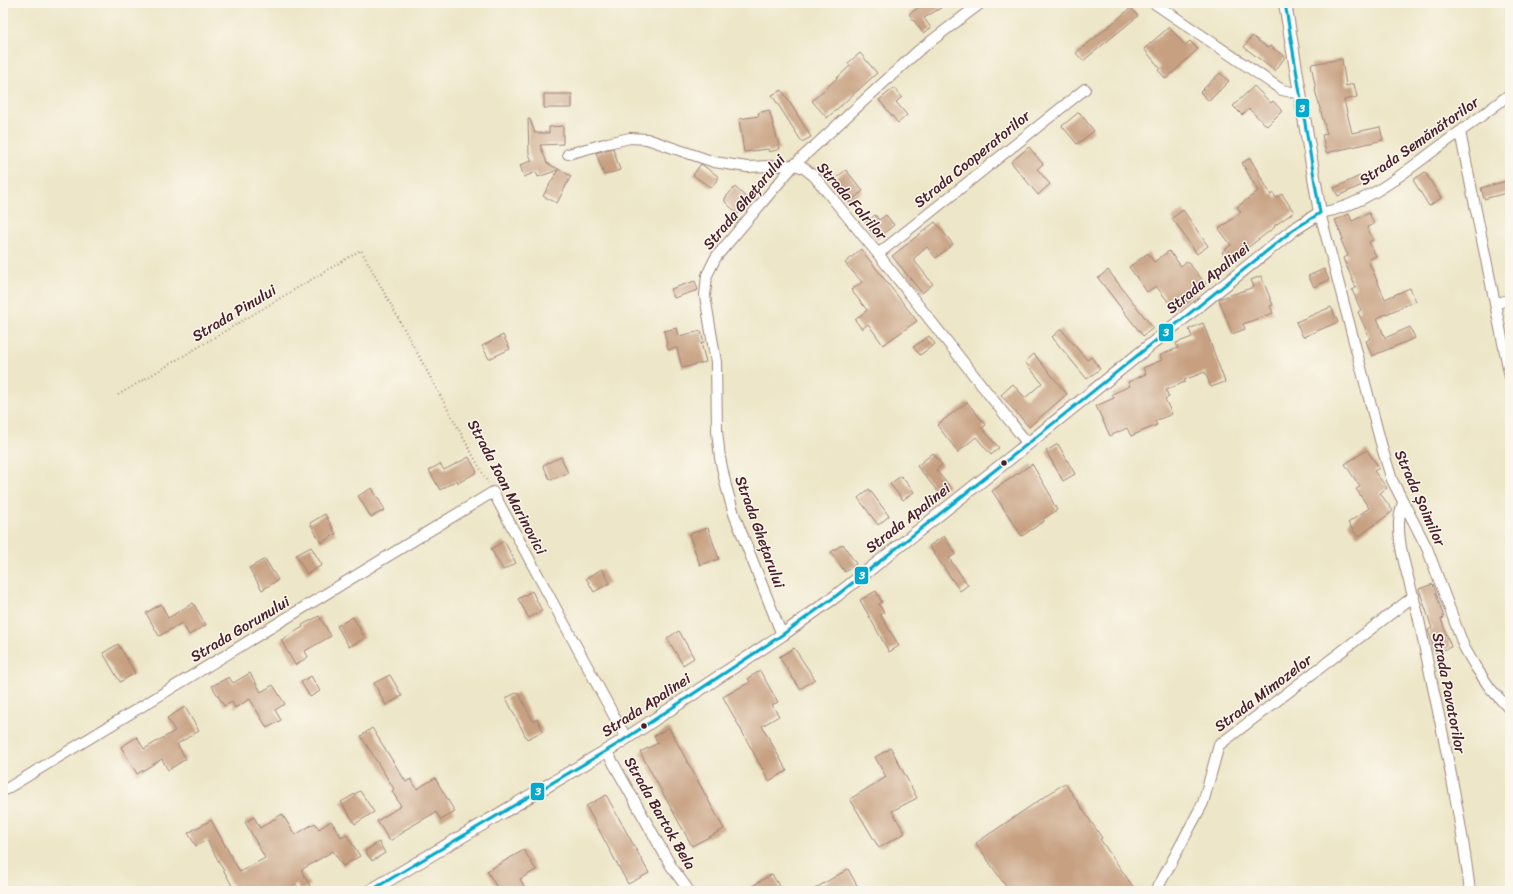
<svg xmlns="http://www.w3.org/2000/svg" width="1513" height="894" font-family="Sriracha,sans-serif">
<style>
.building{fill:#c7a081}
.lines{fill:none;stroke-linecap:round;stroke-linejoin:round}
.minor-casing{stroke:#9c827a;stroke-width:12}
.tertiary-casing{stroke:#9c827a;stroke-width:14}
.path{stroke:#9c827a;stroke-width:2;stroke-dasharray:1 3;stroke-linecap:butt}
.minor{stroke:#fff;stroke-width:10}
.tertiary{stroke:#fff;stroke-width:12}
.bus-1-casing{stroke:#fbf7ec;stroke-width:6}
.bus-1{stroke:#00a9ce;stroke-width:3}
.bus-dot{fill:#4a1f2b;stroke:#fbf7ec;stroke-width:1.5}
.labels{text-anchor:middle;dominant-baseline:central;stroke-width:3;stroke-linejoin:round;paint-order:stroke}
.street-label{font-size:15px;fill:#4a1f2b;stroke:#fbf7ec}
.line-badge{stroke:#fbf7ec;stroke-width:1.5}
.badge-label{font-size:11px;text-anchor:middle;font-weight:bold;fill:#fff}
</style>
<rect width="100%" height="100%" fill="#fbf7ec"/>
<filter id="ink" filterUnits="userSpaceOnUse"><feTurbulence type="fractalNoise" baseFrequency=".025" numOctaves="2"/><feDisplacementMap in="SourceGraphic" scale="8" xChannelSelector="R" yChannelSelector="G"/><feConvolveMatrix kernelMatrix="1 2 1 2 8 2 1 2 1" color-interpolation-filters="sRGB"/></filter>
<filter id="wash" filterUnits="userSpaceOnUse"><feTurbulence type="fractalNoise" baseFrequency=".012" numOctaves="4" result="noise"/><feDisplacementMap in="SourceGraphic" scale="16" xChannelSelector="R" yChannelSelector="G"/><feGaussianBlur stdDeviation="0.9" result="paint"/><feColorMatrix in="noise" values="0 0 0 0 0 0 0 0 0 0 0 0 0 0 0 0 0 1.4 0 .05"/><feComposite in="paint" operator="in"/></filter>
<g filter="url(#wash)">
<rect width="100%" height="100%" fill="#ede6c8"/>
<g id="blocks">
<path class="building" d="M925,3H949L924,18L931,28L923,33L909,14Z
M1131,8L1138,16L1083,61L1076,53Z
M1169,27L1185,45L1190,41L1198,49L1166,79L1158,70L1160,68L1144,49Z
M1252,36L1268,48L1270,46L1285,57L1275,71L1244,47Z
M860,53L877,73L827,118L812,101L850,66L848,63Z
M1342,59L1346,86L1354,84L1357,97L1344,100L1352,133L1380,127L1383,140L1326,153L1322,135L1327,134L1315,90H1316L1311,64Z
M1220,73L1229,81L1209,101L1200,92Z
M1254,86L1271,103L1273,101L1282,111L1267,126L1249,109L1242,115L1233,106Z
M894,88L902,97L896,102L907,115L898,123L879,100Z
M782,90L811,137L802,142L772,95Z
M544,94H572V108H544Z
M769,110L780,149L769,152L768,149L744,152L739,119L759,116L758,113Z
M1079,112L1094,131L1077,144L1062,126Z
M528,119H530L535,133H549V127L563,126V144L540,145L547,163L571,176L557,203L543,196L558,170L538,177L536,172L524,177L520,165L532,161L529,154Z
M1029,147L1043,164L1037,169L1050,184L1038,195L1011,162Z
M613,148L620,170L604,175L596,153Z
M1250,158L1271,195L1273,193L1276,198L1282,194L1294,212L1274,226L1275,227L1246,249L1248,251L1240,257L1238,254L1229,262L1222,252L1231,245L1219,229L1241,212L1237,207L1258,191L1242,163Z
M701,164L719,177L711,188L693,175Z
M846,170L863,191L849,202L832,181Z
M1425,172L1441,198L1429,206L1413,180Z
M1360,176L1364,184L1338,196L1334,188Z
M1510,180V192L1484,199L1481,188Z
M735,187L750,201L738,214L725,202V198Z
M1183,210L1208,246L1197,254L1172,218Z
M1369,213L1374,224L1367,227L1373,240L1369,242L1376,256L1368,260L1385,299L1410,288L1416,301L1377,318L1385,338L1410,327L1415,338L1372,356L1366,341L1370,339L1358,312L1361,310L1352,290L1356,288L1343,258L1348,256L1341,240L1343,239L1335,220L1349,214L1352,221Z
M875,215L879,220L886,215L894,225L877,239L865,223Z
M935,222L953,244L936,258L927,247L913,259L933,284L922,293L892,256Z
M861,249L917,321L883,345L868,324L862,329L855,320L867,310L851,290L862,282L845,263Z
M1169,251L1181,266L1187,261L1206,284L1174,309L1156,286L1147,292L1129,267L1148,253L1154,262Z
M1324,269L1329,280L1314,287L1308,276Z
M1108,270L1153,328L1143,336L1098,278Z
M1261,276L1273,305L1270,306L1273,313L1243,324L1245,329L1232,334L1219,299L1254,287L1251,280Z
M695,281L698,290L674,298L671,289Z
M1331,307L1338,322L1303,337L1296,322Z
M1203,323L1225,382L1211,387L1205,372L1184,380L1185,382L1166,390L1169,397L1165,399L1172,414L1155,421L1157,425L1131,436L1127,428L1110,436L1096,406L1114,398L1112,394L1130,386L1128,382L1146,374L1143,368L1162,360L1160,355L1178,348L1176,343L1192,337L1189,329Z
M677,328L679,336L701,331L704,342L701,343L706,362L682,368L677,348L668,350L664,331Z
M1061,329L1087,360L1091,357L1100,369L1087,379L1052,337Z
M503,335L510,349L489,359L482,346Z
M929,336L935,344L920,355L913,347Z
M1034,354L1067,394L1029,427L1001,395L1013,384L1025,398L1042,383L1025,362Z
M967,402L986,425L982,428L999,448L991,455L976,437L958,452L937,425Z
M1058,444L1075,474L1063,481L1046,451Z
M1367,450L1379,468L1374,471L1387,488L1380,493L1393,511L1358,537L1348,523L1369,508L1356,489L1360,487L1345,464Z
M933,453L942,465L936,470L949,486L939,493L917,466Z
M469,457L477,472L458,483L457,480L440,490L429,470L440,464L444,470Z
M561,457L568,473L550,480L543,465Z
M1032,464L1051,496L1050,497L1057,510L1043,519L1044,521L1022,536L992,491Z
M901,476L914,492L903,500L890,484Z
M372,488L385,510L371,517L358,496Z
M869,489L889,516L878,525L858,498Z
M325,514L336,534L321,543L310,523Z
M708,528L719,559L700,565L689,534Z
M944,536L956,554L949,558L968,585L960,591L929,546Z
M504,541L516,563L503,570L491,549Z
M843,544L856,564L845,572L831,552Z
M311,547L322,565L307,574L296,555Z
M265,559L278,580L262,590L249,568Z
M602,569L610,583L594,592L586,578Z
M1433,584L1444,618L1441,619L1451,647L1435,653L1428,630L1432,628L1419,589Z
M532,591L542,611L529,618L518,599Z
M876,591L882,602L879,604L884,613L880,614L899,646L889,652L860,600Z
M193,603L206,625L189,635L182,623L159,636L146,613L161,604L168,618Z
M319,616L331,636L305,651L308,657L295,665L281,640L303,627L302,625Z
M353,617L365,638L349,647L337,626Z
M679,631L694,658L683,665L667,638Z
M118,644L135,673L120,682L103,653Z
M794,648L815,679L800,689L779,657Z
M760,671L778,702L772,705L779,716L762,726L787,771L769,781L723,697L750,682L748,678Z
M250,673L261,692L273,685L285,704L275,710L281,720L267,728L250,699L235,708L232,702L224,706L212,686L229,677L233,683Z
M390,675L402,696L386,705L374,683Z
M311,676L320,691L310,697L301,682Z
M518,692L533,721L537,719L543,731L527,739L506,698Z
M185,707L199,731L177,744L186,759L168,770L162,759L137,774L121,747L137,737L144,749L175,731L167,718Z
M372,728L406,782L411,779L417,789L435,778L455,812L441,820L436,812L403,831L404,832L390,841L377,821L401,806L392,791L394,789L361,736Z
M669,728L724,829L692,846L640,752L658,743L654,736Z
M891,748L917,798L892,811L905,833L879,848L850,799L886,777L875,757Z
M1065,783L1102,838L1100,839L1136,891H1009L976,843Z
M360,791L374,812L355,824L341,802Z
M606,795L649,873L628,884L586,806Z
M282,814L295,835L315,823L319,829L331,821L341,837L346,834L360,856L343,866L333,851L301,870L310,886L301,891H300L296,884L284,891H235L207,840L196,846L188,833L211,820L240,872L265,858L245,822L254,817L260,828Z
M379,842L385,853L372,861L365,851Z
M524,850L536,870L520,879L525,888L519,891H499L487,871Z
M848,869L860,891H811Z
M772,874L782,891H744Z"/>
</g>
</g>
<g filter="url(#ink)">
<use href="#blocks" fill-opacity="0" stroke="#9c827a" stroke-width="1"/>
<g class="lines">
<g class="minor-casing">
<path id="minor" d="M1154,3L1282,90L1301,94
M1510,94C1486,113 1461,131 1436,149C1401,175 1364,206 1320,213L1383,451L1392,480L1427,548L1464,647L1475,666L1490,688L1510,710
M1460,132L1510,377
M568,154L608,143L630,138L647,139L714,162L747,167L794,165L804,168L814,176L878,254L1028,444
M878,254L1085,89
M1496,303L1510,300
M1403,502C1401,509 1399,516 1399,523C1398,553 1413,590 1419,620C1437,710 1459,800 1470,891
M782,635L734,514L726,486L720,458L717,431L716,362L705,296L707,275L716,257L794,165L918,51L981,3
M606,750L671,866L689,891
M3,791L493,492L626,738
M1156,891L1203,803L1219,745L1414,596"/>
</g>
<g class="tertiary-casing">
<path id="tertiary" d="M370,891L616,745L782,635L836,596L1004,463L1293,230L1320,213L1285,3"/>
</g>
<path class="path" d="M118,395L361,250L488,483"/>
<use href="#minor" class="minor"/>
<use href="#tertiary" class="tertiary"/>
<g class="bus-1-casing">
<path id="bus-1" d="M1285,3L1320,213
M370,891L616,745L782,635L836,596L1004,463L1293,230L1320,213"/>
</g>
<use href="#bus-1" class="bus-1"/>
</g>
</g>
<g class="bus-dot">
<circle cx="1004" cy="463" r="3.5"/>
<circle cx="644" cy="726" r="3.5"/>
</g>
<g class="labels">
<g class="street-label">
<text transform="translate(1419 141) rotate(-35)">Strada Semănătorilor</text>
<text transform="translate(972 159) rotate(-39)">Strada Cooperatorilor</text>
<text transform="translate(852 201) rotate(49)">Strada Folrilor</text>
<text transform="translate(744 202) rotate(-50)">Strada Ghețarului</text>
<text transform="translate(1208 278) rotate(-39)">Strada Apalinei</text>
<text transform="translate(234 313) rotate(-31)">Strada Pinului</text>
<text transform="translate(507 487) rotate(62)">Strada Ioan Marinovici</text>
<text transform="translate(1420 498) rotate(66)">Strada Șoimilor</text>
<text transform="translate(908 518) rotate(-38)">Strada Apalinei</text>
<text transform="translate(760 532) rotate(70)">Strada Ghețarului</text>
<text transform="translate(240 629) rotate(-31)">Strada Gorunului</text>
<text transform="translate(1263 693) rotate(-37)">Strada Mimozelor</text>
<text transform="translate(1449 693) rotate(79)">Strada Pavatorilor</text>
<text transform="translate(646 705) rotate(-33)">Strada Apalinei</text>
<text transform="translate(660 813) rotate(60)">Strada Bartok Bela</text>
</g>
</g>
<g class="line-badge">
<rect x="1295" y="98" width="15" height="20" rx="4" fill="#00a9ce"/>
<rect x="1158" y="323" width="16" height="19" rx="4" fill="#00a9ce"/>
<rect x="854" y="566" width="15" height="19" rx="4" fill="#00a9ce"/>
<rect x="530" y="782" width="15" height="19" rx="4" fill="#00a9ce"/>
</g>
<g class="badge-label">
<text x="1302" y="112">3</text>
<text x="1166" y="336">3</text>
<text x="862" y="579">3</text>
<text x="538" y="795">3</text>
</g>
<rect width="1513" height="894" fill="none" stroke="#fbf7ec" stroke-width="16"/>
</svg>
